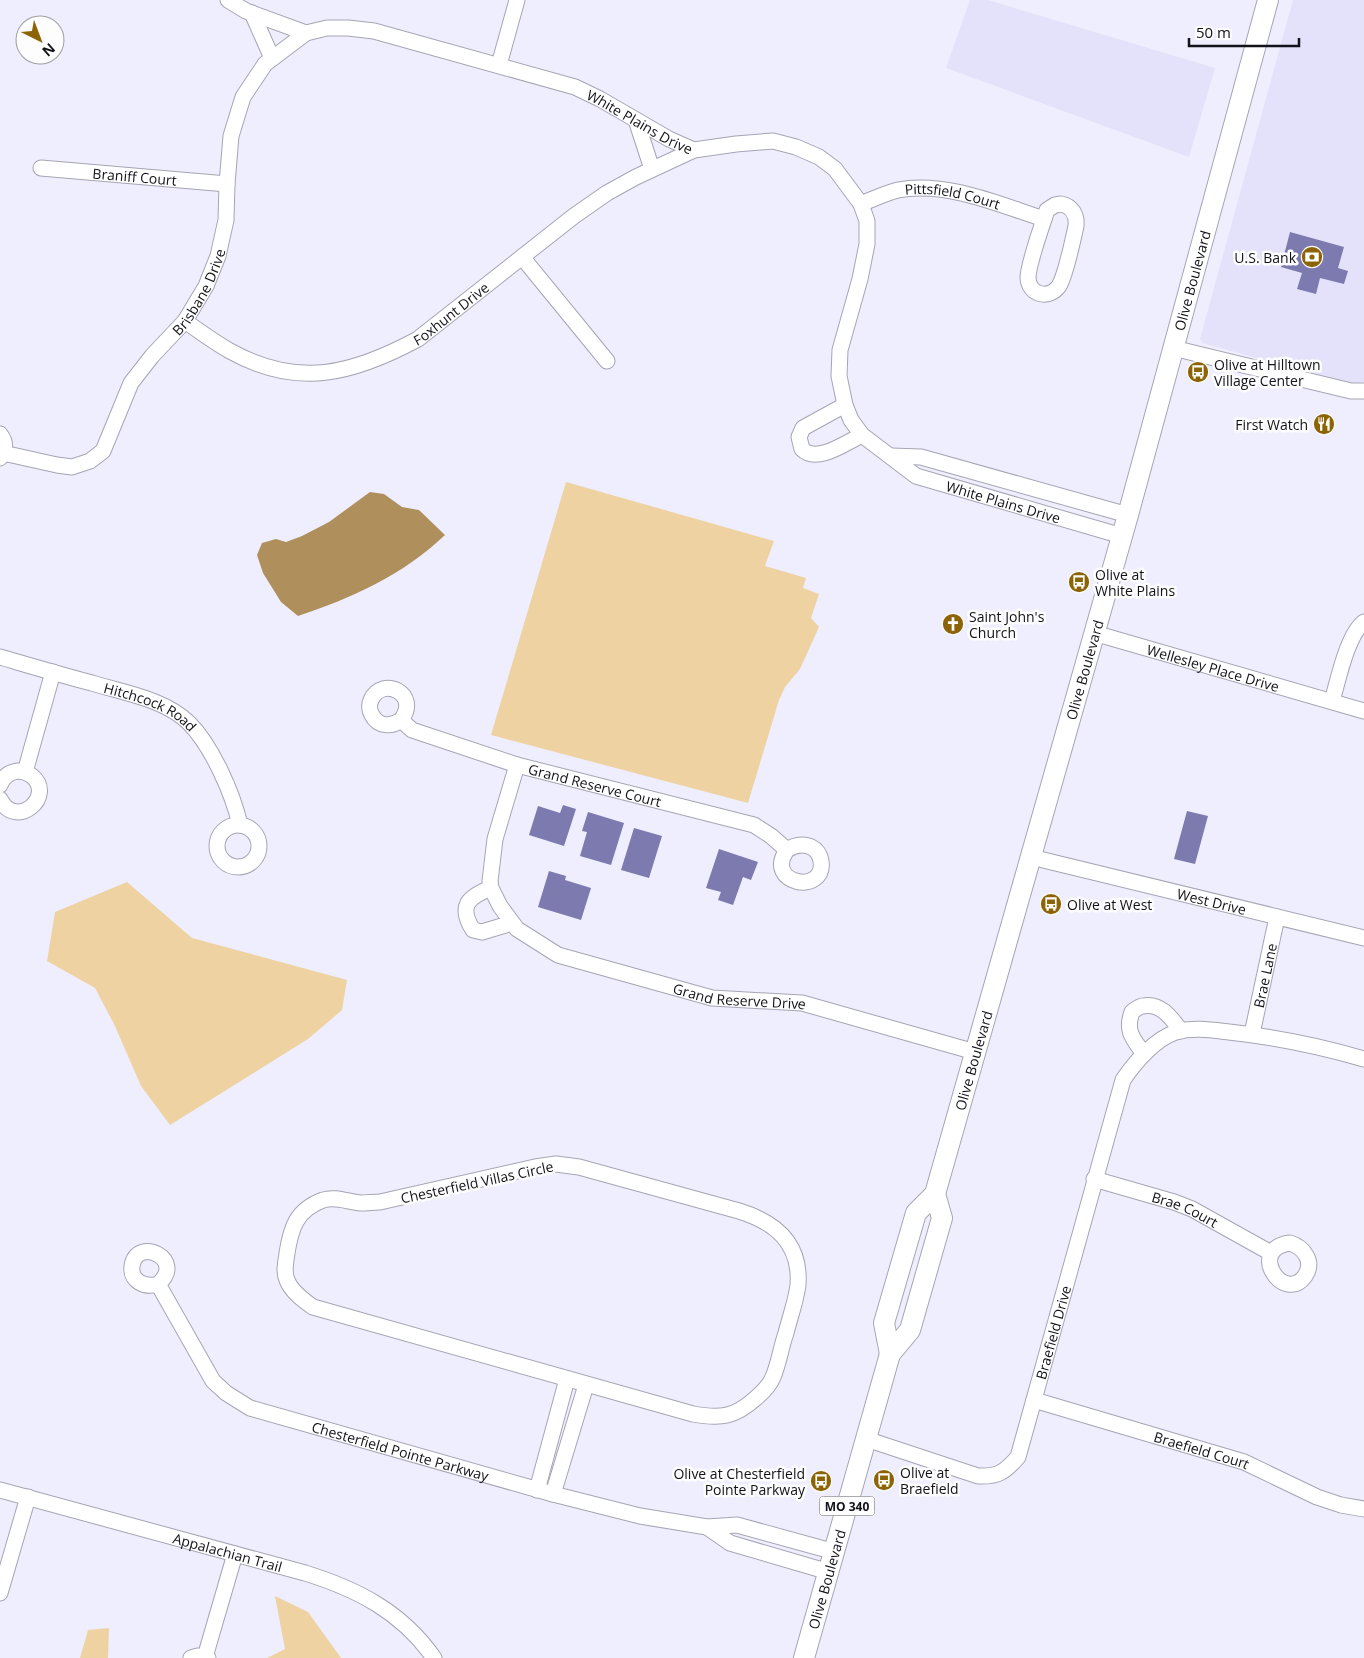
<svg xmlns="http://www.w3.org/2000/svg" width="1364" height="1658" font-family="'Open Sans',sans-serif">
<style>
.built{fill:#e3e2fa}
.green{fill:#eed2a2}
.water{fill:#af905c}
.building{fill:#7c7aae}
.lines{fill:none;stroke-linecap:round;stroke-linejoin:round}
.minor-casing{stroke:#a5a5b4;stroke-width:17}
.major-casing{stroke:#a5a5b4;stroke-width:22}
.minor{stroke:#fff;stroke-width:15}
.major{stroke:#fff;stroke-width:20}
.labels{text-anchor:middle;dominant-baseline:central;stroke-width:5;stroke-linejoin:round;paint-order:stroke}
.shield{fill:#fdfdfd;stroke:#58585d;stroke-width:1}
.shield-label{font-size:12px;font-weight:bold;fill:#121218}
.street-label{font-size:14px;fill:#121218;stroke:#fdfdfd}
.poi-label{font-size:14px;fill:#121218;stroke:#fdfdfd;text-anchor:start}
</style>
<rect width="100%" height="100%" fill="#eef"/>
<path class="built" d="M970,0H988L1215,68L1189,157L946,68Z
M1293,0H1364V382L1349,384L1203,343L1200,339Z"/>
<path class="green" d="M566,482L774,541L765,566L806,578L803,588L819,594L811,618L819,627L800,669L785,687L779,700L748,803L491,735Z
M127,882L192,938L347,980L342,1010L308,1039L170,1125L141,1086L114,1024L95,988L47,961L55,912Z
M275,1596L308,1612L341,1658H267L285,1649Z
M109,1628L108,1658H80L88,1630Z"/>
<path class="water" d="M370,492L384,494L402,507L419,510L445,535C403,575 352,598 298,616L281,602L263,573L257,555L262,543L276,539L286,542L302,536L329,522Z"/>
<path class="building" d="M1290,232L1344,247L1338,268L1348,271L1344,284L1320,278L1316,294L1297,289L1302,273L1281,267Z
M563,805L576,809L564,846L529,835L538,806L560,813Z
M1187,811L1208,816L1195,864L1174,859Z
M588,812L624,823L611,865L580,856L587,832L582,831Z
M634,828L662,836L649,878L621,870Z
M719,849L758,862L751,880L743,877L733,905L718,900L721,892L706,888Z
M549,871L566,876L565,880L591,888L581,920L538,907Z"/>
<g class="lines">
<g class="minor-casing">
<g id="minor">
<path id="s1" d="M228,0L246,11L306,33L327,28H348L374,31L575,87L600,99L669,139L694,150L736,144L773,141L796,147L819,157L835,169L861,204L867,221V244L860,279L840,350L839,376L845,405L851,420L862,435L916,476L1122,536"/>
<path d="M252,13L272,58"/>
<path d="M499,65L517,0"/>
<path d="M636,120L652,169"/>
<path id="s2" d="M41,168L227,184"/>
<path id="s3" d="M861,204C873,199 886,193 898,190C946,181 998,204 1044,219"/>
<path d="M1061,204C1072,206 1077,215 1076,226C1073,240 1065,276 1059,286C1049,300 1029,295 1028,278C1028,264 1042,226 1047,210L1055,205Z"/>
<path d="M522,257L607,361"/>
<path id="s4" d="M185,321C199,331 214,342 230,351C298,389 353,374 418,339L574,216L607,193L636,177L694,150"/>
<path d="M1173,348L1351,391H1364"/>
<path d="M845,405L803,428L799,437L802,449C817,464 845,443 862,435"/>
<path d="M0,434C6,442 6,450 0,458"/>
<path id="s5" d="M3,453L57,465L72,467L90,461L103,451L131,383L152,356L185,321L206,286L218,256L226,220L227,184L231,136L243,97L265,64L306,33"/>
<path d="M891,456L921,457L1128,515"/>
<path id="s6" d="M1094,633L1364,711"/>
<path id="s7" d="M0,657C31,666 61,675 92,683C124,693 165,699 189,723C212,746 233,794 240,825"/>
<path d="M1332,701C1338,681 1347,635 1364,622"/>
<path id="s8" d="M401,720C421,694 382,675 371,700C369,704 369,710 372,715C378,727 392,727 401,720L412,730L517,765L754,825L771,836L787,850C763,884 826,896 821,861C818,844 800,841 787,850"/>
<path id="s9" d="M517,765L495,839L490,881L491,888L500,906L517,929L558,955L712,998L802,1003L975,1052"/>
<path d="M25,772L53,672"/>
<path d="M0,785C3,777 9,772 18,771C23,771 28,773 32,776C56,796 16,831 0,799"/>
<circle cx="238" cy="846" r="21"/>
<path id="s10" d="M1031,857L1364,938"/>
<path d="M491,888C468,897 458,906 473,930L482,932L512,923"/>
<path id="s11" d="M1252,1034L1277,917"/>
<path d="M1144,1054C1133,1039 1125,1031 1132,1012C1135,1010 1139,1006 1143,1006C1161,1002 1172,1019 1181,1031"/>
<path d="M556,1164L579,1167L739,1211C775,1222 801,1243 798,1285C796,1301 790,1317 786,1333C781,1347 779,1363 773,1377C770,1385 763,1392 756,1398C735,1417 721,1419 693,1414L313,1307C303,1300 291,1291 287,1280C283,1271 286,1262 287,1253C291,1228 296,1210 323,1200C336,1196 348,1202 361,1203C367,1203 374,1202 380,1202L535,1167Z"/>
<path id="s12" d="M1094,1179L1174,1202L1192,1209L1271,1253"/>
<path d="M1290,1243C1303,1247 1315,1261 1305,1276C1284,1305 1246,1249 1290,1243Z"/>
<path id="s13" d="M158,1284C187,1260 137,1235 132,1266C130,1282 146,1288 158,1284L213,1381L226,1393L250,1408L553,1494L640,1516L707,1527L737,1525L835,1552"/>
<path id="s14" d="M1034,1400L1244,1462L1317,1497L1341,1505L1364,1509"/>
<path id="s15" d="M866,1439L978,1476C998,1477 1005,1472 1018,1457L1123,1080C1135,1062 1155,1039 1176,1032C1193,1027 1212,1030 1229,1032C1275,1037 1320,1046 1364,1059"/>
<path id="s16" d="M0,1490L305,1573C357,1589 402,1612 434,1658"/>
<path d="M537,1490L567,1379"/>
<path d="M553,1494L586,1385"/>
<path d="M707,1527L730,1543L829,1572"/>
<path d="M0,1593L28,1497"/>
<path d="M205,1657L235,1554"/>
<path d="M191,1658L198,1656L208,1658"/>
</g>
</g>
<g class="major-casing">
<g id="major">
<path id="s17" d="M890,1354L884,1323L916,1213L935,1194L1128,515L1268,0"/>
<path id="s18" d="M804,1658L890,1354L910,1330L942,1218L935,1194"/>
</g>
</g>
<use href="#minor" class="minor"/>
<use href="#major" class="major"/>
</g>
<defs>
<g id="bank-disc" transform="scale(1.125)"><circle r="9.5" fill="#8c6405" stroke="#fdfdfd"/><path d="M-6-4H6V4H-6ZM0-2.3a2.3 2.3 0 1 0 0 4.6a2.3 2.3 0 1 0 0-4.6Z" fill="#fff"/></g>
<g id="bus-disc" transform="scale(1.125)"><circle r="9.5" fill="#8c6405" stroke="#fdfdfd"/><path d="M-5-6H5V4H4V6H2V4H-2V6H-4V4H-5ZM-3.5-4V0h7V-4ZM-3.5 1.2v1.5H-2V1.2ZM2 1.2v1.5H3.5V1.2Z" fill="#fff"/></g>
<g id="restaurant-disc" transform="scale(1.125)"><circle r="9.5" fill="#8c6405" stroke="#fdfdfd"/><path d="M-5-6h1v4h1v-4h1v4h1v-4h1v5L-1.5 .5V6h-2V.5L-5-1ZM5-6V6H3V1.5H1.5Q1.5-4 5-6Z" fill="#fff"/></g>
<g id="church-disc" transform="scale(1.125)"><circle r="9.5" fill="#8c6405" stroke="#fdfdfd"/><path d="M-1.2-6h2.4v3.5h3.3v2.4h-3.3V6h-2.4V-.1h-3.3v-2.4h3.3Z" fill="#fff"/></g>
</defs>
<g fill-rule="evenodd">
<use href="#bank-disc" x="1312" y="257"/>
<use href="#bus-disc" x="1198" y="372"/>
<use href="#restaurant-disc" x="1324" y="424"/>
<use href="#bus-disc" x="1079" y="582"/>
<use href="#church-disc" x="953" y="624"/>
<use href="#bus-disc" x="1051" y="904"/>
<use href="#bus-disc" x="884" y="1480"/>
<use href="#bus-disc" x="821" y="1481"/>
</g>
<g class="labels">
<rect class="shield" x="819.5" y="1496.5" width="55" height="19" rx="4"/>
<g class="shield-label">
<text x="847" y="1506">MO 340</text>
</g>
<g class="street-label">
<text stroke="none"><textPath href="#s1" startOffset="436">White Plains Drive</textPath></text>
<text stroke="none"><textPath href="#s2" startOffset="94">Braniff Court</textPath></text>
<text stroke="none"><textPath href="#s3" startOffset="95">Pittsfield Court</textPath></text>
<text stroke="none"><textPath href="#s17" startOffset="1122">Olive Boulevard</textPath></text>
<text stroke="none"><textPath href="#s5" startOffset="294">Brisbane Drive</textPath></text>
<text stroke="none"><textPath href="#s4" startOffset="294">Foxhunt Drive</textPath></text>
<text stroke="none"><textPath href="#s1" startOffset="1089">White Plains Drive</textPath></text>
<text stroke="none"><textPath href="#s6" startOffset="124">Wellesley Place Drive</textPath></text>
<text stroke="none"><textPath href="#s17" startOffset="718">Olive Boulevard</textPath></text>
<text stroke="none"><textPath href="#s7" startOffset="159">Hitchcock Road</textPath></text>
<text stroke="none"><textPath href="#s8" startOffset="321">Grand Reserve Court</textPath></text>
<text stroke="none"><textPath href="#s10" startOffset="186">West Drive</textPath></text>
<text stroke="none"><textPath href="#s11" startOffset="60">Brae Lane</textPath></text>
<text stroke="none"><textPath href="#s9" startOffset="411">Grand Reserve Drive</textPath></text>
<text stroke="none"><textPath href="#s17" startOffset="312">Olive Boulevard</textPath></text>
<text transform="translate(477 1182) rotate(-12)">Chesterfield Villas Circle</text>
<text stroke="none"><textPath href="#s12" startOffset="96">Brae Court</textPath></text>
<text stroke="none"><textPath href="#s15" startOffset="294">Braefield Drive</textPath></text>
<text stroke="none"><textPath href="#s13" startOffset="422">Chesterfield Pointe Parkway</textPath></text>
<text stroke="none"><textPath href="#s14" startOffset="175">Braefield Court</textPath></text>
<text stroke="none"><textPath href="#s16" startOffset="236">Appalachian Trail</textPath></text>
<text stroke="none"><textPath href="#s18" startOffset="82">Olive Boulevard</textPath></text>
</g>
<g class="poi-label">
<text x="1296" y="257" text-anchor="end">U.S. Bank</text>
<text x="1214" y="364">Olive at Hilltown<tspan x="1214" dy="16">Village Center</tspan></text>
<text x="1308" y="424" text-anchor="end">First Watch</text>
<text x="1095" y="574">Olive at<tspan x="1095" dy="16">White Plains</tspan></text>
<text x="969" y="616">Saint John's<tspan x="969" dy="16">Church</tspan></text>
<text x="1067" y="904">Olive at West</text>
<text x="900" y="1472">Olive at<tspan x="900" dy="16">Braefield</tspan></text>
<text x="805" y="1473" text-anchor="end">Olive at Chesterfield<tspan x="805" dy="16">Pointe Parkway</tspan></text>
</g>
</g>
<g transform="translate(40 40) rotate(138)"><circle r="24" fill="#fdfdfd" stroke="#9f9fa1"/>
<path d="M0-4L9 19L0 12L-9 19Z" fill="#8c6405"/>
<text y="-8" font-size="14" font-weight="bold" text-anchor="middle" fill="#121218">N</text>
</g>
<path d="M1189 38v8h110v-8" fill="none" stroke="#121218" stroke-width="2.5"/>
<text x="1196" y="38" font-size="15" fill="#121218" stroke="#fdfdfd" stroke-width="4" paint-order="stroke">50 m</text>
</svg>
